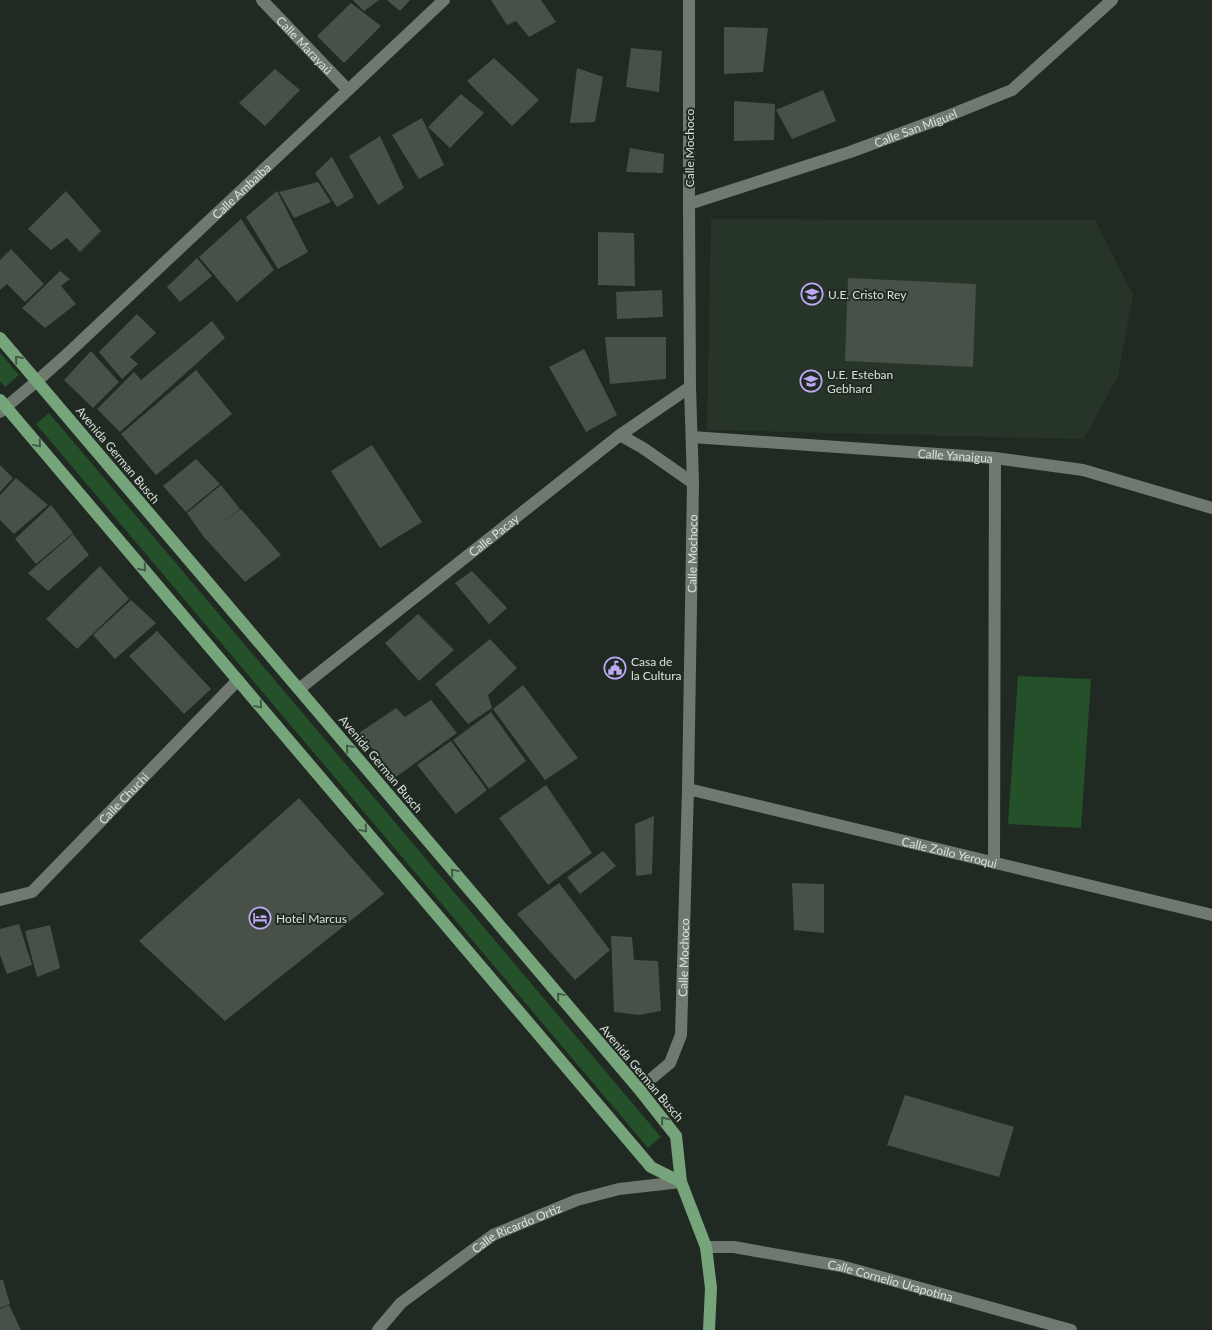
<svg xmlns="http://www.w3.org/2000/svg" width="1212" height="1330" font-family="Lato,sans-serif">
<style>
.built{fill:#273528}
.green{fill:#24502a}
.building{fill:#475148}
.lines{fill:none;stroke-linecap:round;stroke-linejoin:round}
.minor{stroke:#6f7970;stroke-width:12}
.tertiary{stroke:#6f7970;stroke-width:12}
.primary{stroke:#76a57b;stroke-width:12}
.oneway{stroke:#435b46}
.labels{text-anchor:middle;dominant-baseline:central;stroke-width:4;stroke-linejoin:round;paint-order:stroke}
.street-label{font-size:12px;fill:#dae0da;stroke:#212a22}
.poi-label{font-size:12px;fill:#dae0da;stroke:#212a22;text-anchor:start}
</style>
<rect width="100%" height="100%" fill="#212a22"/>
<path class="built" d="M711,219L1095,220L1133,295L1118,376L1084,439L707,430Z"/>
<path class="green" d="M0,353L19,375L5,387L0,381Z
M49,413L661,1137L648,1148L36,424Z
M1018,676L1091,679L1081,828L1008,824Z"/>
<path class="building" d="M353,0H379L364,11Z
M387,0H410L400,11Z
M491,0H541L556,22L529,37L516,21L507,25Z
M351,3L381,26L344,63L317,36Z
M724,27L768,28L763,72L724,74Z
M631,48L662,51L659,92L626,87Z
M494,58L539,100L512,126L467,81Z
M577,68L603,77L595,122L570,123Z
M275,69L300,90L265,126L239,103Z
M823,90L836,121L792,139L776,110Z
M461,94L484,113L450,148L428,127Z
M734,101L775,104L774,140L734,141Z
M422,118L444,165L419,179L392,135Z
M380,136L404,188L378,205L349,156Z
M630,148L664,154L663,173L626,172Z
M332,157L354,197L337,207L315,173Z
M318,182L331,202L294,218L279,192Z
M66,191L101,231L80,252L67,238L51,250L28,229Z
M277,191L308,252L278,269L246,217Z
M241,219L274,270L237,302L199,257Z
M598,232L634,233L635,286L598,285Z
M11,249L44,284L25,302L7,284L0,290V260Z
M197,258L212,276L180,302L167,287Z
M60,271L70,279L61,286L76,304L45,328L22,308Z
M848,278L976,284L973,367L845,361Z
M662,290L663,317L617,319L616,292Z
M137,314L156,333L130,357L138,364L122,379L99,352Z
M212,321L225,338L120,432L97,409L134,372L141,380Z
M605,337H666V379L610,384Z
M584,349L617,415L586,432L549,367Z
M91,351L119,382L93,408L64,380Z
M196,370L232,414L156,475L121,434Z
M372,445L422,522L380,548L331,471Z
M196,459L220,484L186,512L163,486Z
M0,465L13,478L0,492Z
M16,478L48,505L14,534L0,520V495Z
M221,485L240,509L215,527L241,509L281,555L245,582L203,536L187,513Z
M51,505L73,533L36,564L15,539Z
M73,534L89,555L48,591L28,573Z
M100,566L129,599L77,649L46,619Z
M472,571L507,608L489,624L455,583Z
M131,600L156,623L115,659L93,635Z
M418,614L454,650L419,681L385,643Z
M157,631L211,689L184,714L129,656Z
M490,639L517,668L488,695L492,708L468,724L435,684Z
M523,685L578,758L545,780L493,709Z
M431,700L457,733L396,777L359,733L396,708L405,717Z
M491,712L526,761L489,789L453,740Z
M451,741L487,790L456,814L417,765Z
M546,785L592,853L548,885L499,818Z
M299,798L384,894L225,1021L139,941Z
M654,816L652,874L636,876L635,824Z
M603,851L616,866L580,894L567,877Z
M559,883L610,950L575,980L517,914Z
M792,883L824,884V933L794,930Z
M19,924L32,965L7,974L0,955V929Z
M50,925L60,968L37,977L25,931Z
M611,936L632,937L634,960L658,961L661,1011L639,1015L614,1012Z
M905,1095L1014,1127L999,1177L887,1145Z
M0,1280H3L10,1304L0,1308Z
M9,1305L21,1330H0V1309Z"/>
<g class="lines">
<g class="minor">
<path id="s1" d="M262,0L348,90"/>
<path id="s2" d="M689,204L850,152L945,117L1012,90L1112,0"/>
<path id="s3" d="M37,381L64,357L444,0"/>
<path d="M620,435L643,448L693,483"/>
<path id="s4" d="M692,437L995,458L1083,470L1212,508"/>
<path id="s5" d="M299,689L620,435L690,387"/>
<path id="s6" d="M688,789L1212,915"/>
<path d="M994,863L995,458"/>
<path id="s7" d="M0,900L32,892L238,680"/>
<path id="s8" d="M378,1330L401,1303L493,1235L577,1200L619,1189L681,1182"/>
</g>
<g class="tertiary">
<path d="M0,412L37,381"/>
<path id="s9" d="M639,1089L670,1063L681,1035L688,789L693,483L690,387L689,204V0"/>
<path id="s10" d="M706,1247H734L841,1266L1071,1330"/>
</g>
<path class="primary" d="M0,338L639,1089L676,1136L681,1182L706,1247L711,1288L709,1330
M0,400L651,1167L681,1182"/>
</g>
<defs><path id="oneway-chevron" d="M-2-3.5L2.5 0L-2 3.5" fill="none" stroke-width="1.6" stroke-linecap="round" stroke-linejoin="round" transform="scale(1.25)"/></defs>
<g class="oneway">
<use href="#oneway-chevron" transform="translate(18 359) rotate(-131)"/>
<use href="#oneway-chevron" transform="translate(38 444) rotate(50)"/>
<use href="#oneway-chevron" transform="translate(143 568) rotate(50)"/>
<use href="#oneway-chevron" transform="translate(259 705) rotate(50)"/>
<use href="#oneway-chevron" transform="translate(349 748) rotate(-130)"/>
<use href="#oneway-chevron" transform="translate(364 829) rotate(50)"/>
<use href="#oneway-chevron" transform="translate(454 872) rotate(-130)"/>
<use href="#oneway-chevron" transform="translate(560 996) rotate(-130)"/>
<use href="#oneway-chevron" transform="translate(664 1120) rotate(-129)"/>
</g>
<defs>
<g id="school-ring" transform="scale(1.125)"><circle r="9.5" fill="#212a22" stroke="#bea9f4" stroke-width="1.5"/><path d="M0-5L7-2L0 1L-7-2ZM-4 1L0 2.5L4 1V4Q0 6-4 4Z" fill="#bea9f4"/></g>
<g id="civic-ring" transform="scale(1.125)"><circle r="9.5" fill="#212a22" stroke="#bea9f4" stroke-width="1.5"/><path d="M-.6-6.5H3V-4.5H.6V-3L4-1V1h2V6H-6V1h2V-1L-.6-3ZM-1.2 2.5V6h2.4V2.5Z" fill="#bea9f4"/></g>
<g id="hotel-ring" transform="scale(1.125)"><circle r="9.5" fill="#212a22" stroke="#bea9f4" stroke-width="1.5"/><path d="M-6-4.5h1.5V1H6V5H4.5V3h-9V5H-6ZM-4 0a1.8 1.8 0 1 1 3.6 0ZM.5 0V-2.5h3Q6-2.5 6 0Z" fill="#bea9f4"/></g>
</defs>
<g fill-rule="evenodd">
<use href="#school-ring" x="812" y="294"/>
<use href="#school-ring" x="811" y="381"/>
<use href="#civic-ring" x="615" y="668"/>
<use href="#hotel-ring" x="260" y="918"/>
</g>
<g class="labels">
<g class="street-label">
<text stroke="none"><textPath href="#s1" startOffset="62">Calle Marayaú</textPath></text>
<text stroke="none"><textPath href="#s2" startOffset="239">Calle San Miguel</textPath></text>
<text transform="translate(689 148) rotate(-90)">Calle Mochoco</text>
<text stroke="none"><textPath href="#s3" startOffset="279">Calle Ambaiba</textPath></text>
<text transform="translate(118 455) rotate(50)">Avenida German Busch</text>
<text stroke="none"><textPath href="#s4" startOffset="264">Calle Yanaigua</textPath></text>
<text stroke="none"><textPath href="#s5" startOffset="248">Calle Pacay</textPath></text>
<text stroke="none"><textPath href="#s9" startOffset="552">Calle Mochoco</textPath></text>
<text transform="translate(381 764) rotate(50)">Avenida German Busch</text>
<text stroke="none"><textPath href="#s7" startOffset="164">Calle Chuchi</textPath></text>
<text stroke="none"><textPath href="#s6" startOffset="269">Calle Zoilo Yeroqui</textPath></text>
<text stroke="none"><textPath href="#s9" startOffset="148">Calle Mochoco</textPath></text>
<text transform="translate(642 1073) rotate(50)">Avenida German Busch</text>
<text stroke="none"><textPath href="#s8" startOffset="174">Calle Ricardo Ortiz</textPath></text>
<text stroke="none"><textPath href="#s10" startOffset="188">Calle Cornelio Urapotina</textPath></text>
</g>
<g class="poi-label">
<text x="828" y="294">U.E. Cristo Rey</text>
<text x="827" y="374">U.E. Esteban<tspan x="827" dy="14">Gebhard</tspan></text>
<text x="631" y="661">Casa de<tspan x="631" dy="14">la Cultura</tspan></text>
<text x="276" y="918">Hotel Marcus</text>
</g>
</g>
</svg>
